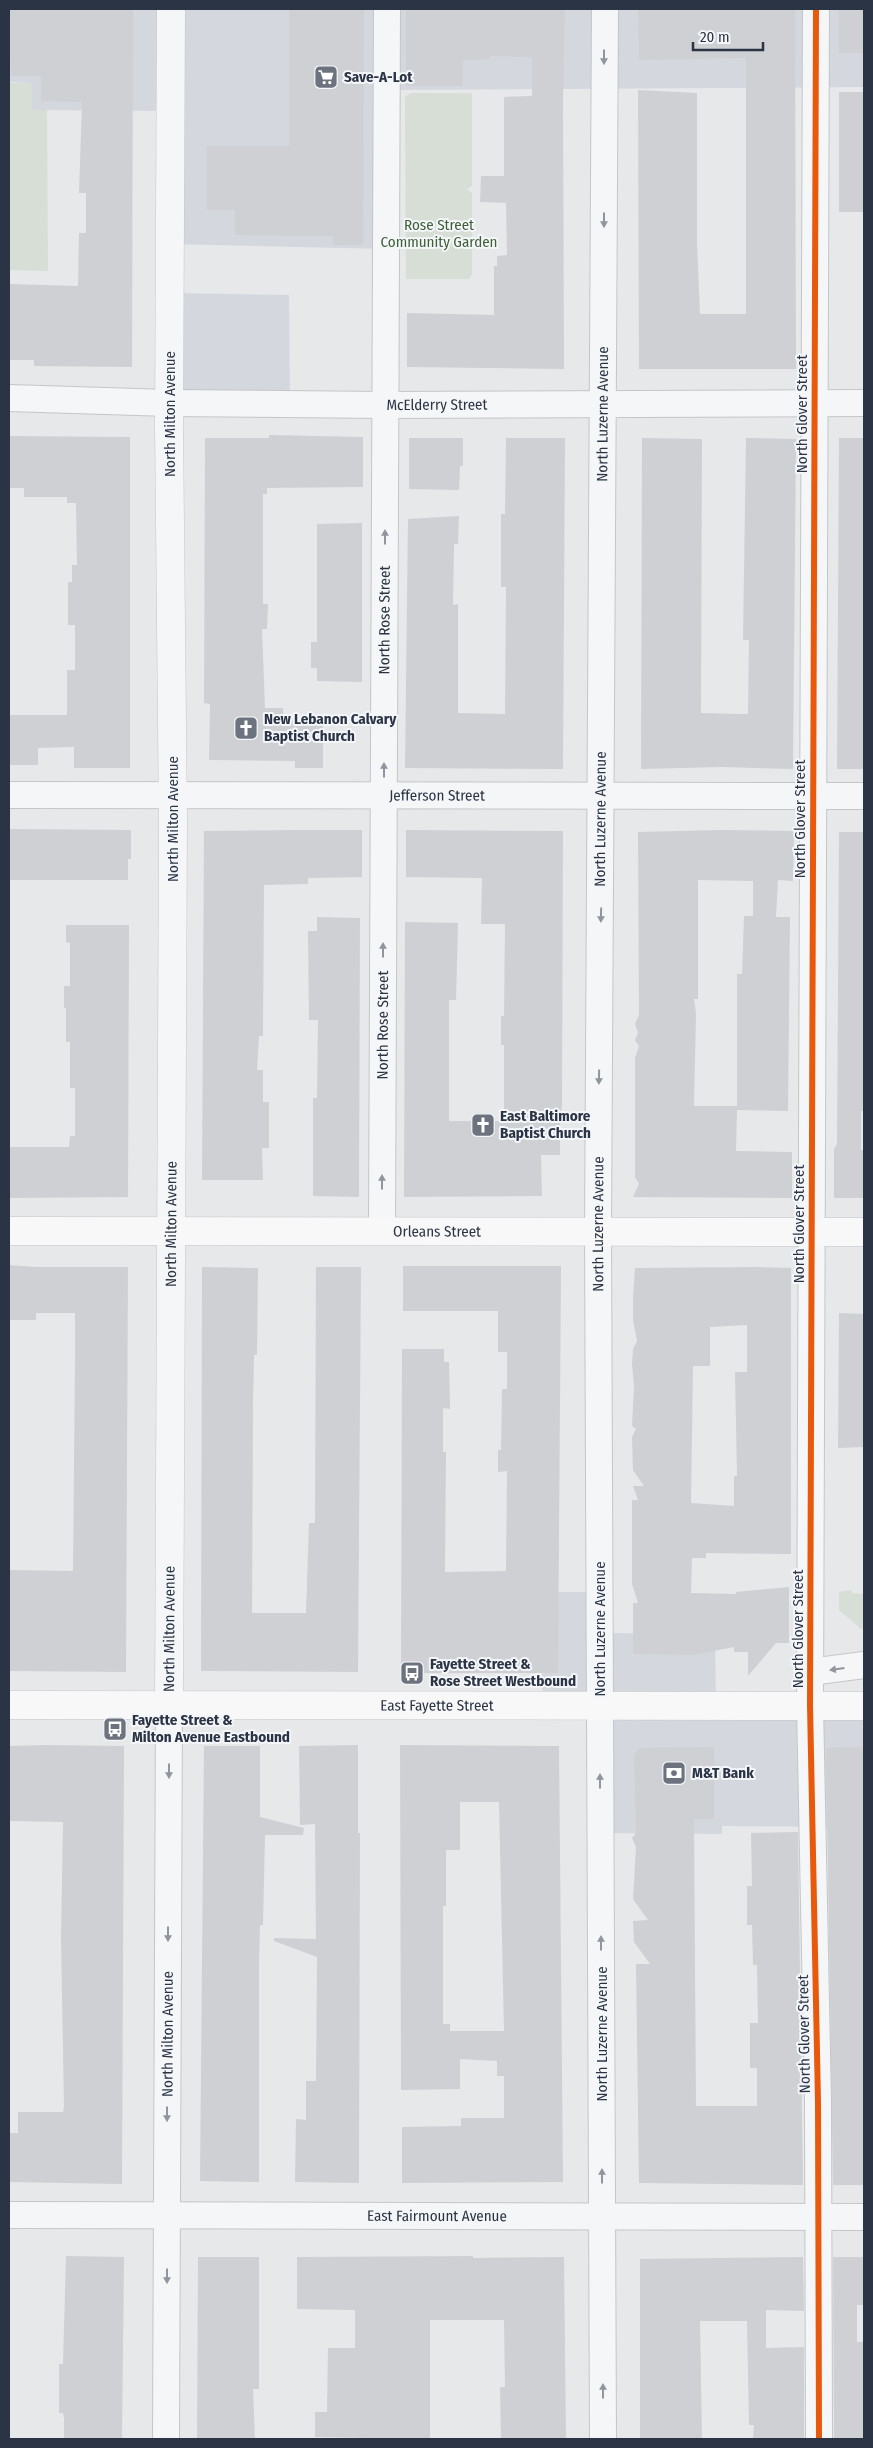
<svg xmlns="http://www.w3.org/2000/svg" width="873" height="2448" font-family="'Fira Sans Condensed',sans-serif">
<style>
.built{fill:#d4d7dd}
.green{fill:#d6ded6}
.building{fill:#ced0d3;fill-rule:evenodd}
.lines{fill:none;stroke-linecap:round;stroke-linejoin:round}
.minor-casing{stroke:#c4c6c8;stroke-width:28}
.tertiary-casing{stroke:#c4c6c8;stroke-width:29}
.secondary-casing{stroke:#c4c6c8;stroke-width:29}
.primary-casing{stroke:#c2c5c8;stroke-width:29}
.minor{stroke:#f5f6f7;stroke-width:26}
.tertiary{stroke:#f5f6f7;stroke-width:28}
.secondary{stroke:#f8f8f8;stroke-width:28}
.primary{stroke:#f8f8f8;stroke-width:28}
.cycleway-casing{stroke:#f4f6f9;stroke-width:9}
.cycleway{stroke:#e8590c;stroke-width:6}
.oneway{fill:#90959e}
.labels{text-anchor:middle;dominant-baseline:central;stroke-width:4;stroke-linejoin:round;paint-order:stroke}
.poi-label{font-size:15px;font-weight:bold;fill:#2b3445;stroke:#f4f6f9;text-anchor:start}
.park-label{font-size:15px;fill:#3f6138;stroke:#f4f6f9}
.street-label{font-size:15px;fill:#2b3445;stroke:#f4f6f9}
</style>
<rect width="100%" height="100%" fill="#e6e8ea"/>
<path class="built" d="M9,9H864V87L387,90L388,249L171,244L170,111L32,110V83L9,82Z
M171,293L289,295L290,400L170,398Z
M543,1592H598V1633L715,1634L716,1702L864,1695V1827L722,1826V1834L599,1833L595,1707L542,1708Z"/>
<path class="green" d="M9,83H32V110H47L48,271L9,270Z
M411,93H472V186L467,189L472,193V274L469,279H406L405,100V97Z
M851,1590L852,1593L864,1594V1628L861,1629L839,1610V1592Z"/>
<path class="building" d="M9,9H133L132,367L34,366V360H9V284L78,286L79,233H86V193H79L82,102L41,101V76H11Z
M289,9H364L363,245H333V236L235,235V210H207V146H289Z
M406,9H565L563,96L564,369L407,367V313L494,315V266H497V256L507,255L506,203L480,202L481,176H504V97L532,96V57L490,56V59L463,60V86H406Z
M638,9H795L796,369H639L638,90L697,93V242L700,314H746V58L639,60Z
M839,9H864V53H839Z
M839,92H864V212H839Z
M269,435L363,437V487L267,488V494H263V604H268L267,629H262L265,708H283V720H323V768H295V761L209,760L210,704L204,703L205,438H269Z
M9,436L130,437V768H74V747L38,748V765H9V715H67V670H75V625H68V582H72V565H77L76,503H67V497H24V488H9Z
M409,438H463V466H460L459,490L409,489Z
M506,438H565L563,769L405,768L408,519L459,516L458,544H454L453,605L458,604V713L505,714L506,587H501V514H505Z
M642,438L702,439L701,713L739,714H748L749,640H743L746,438L796,439L793,769L722,767L641,769Z
M839,438H864V769H837Z
M362,523V682L317,681V668H311V642H317V524Z
M9,829L131,830V859H128V880H9Z
M295,830H362V877L308,878V884L264,885L263,1036H259L257,1070H263V1102H269V1148H262L263,1180H202L204,831Z
M406,830L563,831L562,1105L560,1120V1155H541L542,1196L404,1197L405,922L458,923L456,1000H449V1121H504V1045H501V1016H504L505,924H481L482,878L406,877Z
M721,830L794,831L793,881L778,880L776,917H790L788,1111L737,1110L736,1151L792,1152V1198L633,1197L639,1184L635,1177V1058L639,1046L635,1040L638,1033L635,1024L639,1015L638,832ZM698,880L753,881V916H744L742,974H737V1106H694L696,1013L694,999H698Z
M839,832H864V1111H861V1150H864V1198H834V1149L837,1144Z
M317,917L360,918L359,1197L313,1196V1098H317L318,1020H309L308,931H317Z
M66,925H129L128,1197L9,1198V1147H69L70,1136H75V1088H70V1042H66V1008H64V986H70V943L66,942Z
M9,1265L36,1267H128L126,1672L9,1671V1570L73,1571L75,1358V1313H36V1320H9Z
M403,1266H561L558,1673H401L402,1349H444V1362H449L450,1409L443,1408V1452H446L445,1572L506,1571L507,1471L498,1472V1450H501L502,1389H507V1352H498V1311H403Z
M202,1267L258,1268L257,1355H254L253,1404L252,1613H306L309,1523H315L316,1267H361L358,1672L201,1671Z
M757,1267L791,1268V1554L706,1553V1558H692L691,1593L736,1594V1592L789,1587V1643H776L748,1676V1652H734V1647L693,1655L633,1654V1603H638L632,1584V1500H638L633,1486H644L633,1470L632,1437L636,1429L632,1426L634,1386L632,1364L633,1349L637,1341L633,1320V1298L635,1268ZM747,1325V1372H735L737,1476H734V1506L691,1503L693,1366H710V1327Z
M839,1313L864,1314V1447L838,1448Z
M44,1745L124,1746L122,2184L9,2182V2133H18V2112H63L64,2107L61,1938L63,1822L9,1821V1746Z
M358,1745V1833H360L359,2183L295,2182L296,2119L306,2120V2081H316L317,1957L274,1941V1938L316,1939L315,1824L300,1825L299,1746Z
M400,1745L559,1746L563,2182L402,2183V2127L461,2126V2118H504V2076H497V2061L460,2059V2089L401,2090ZM460,1802H499L504,2031H450V2024H443V1906H446V1850H460Z
M204,1746H260V1817L304,1828L303,1835H265L263,1925H260L259,1964V2182L200,2181Z
M714,1747V1819H694L696,2106H757V2068H750V2023H758L757,1965H753L752,1925H747V1886H752L751,1833L798,1832L803,2185L639,2183L636,1964H650L634,1942L633,1921L648,1920L633,1899L636,1847L632,1838L636,1833L634,1755L639,1748Z
M864,1747V2185H833L826,1748Z
M66,2256L124,2257L122,2439H64V2418L63,2413H59V2364H63Z
M473,2256V2258L564,2257L566,2439H501L500,2387H505L504,2320H430V2439L315,2437V2412H327L328,2348H355V2310L297,2309V2257Z
M198,2257H259V2389H253L255,2439H197Z
M803,2257L804,2311L766,2310V2348L804,2347V2439L753,2438L754,2425H749L747,2321H700L702,2439H640V2259Z
M833,2257H864V2305H857V2342H864V2439H834Z"/>
<g class="lines">
<g class="minor-casing">
<g id="minor">
<path d="M816,9L810,1705L818,2102L819,2439"/>
<path id="s1" d="M9,398L169,403L386,405L864,403"/>
<path id="s2" d="M9,795L864,796"/>
<path id="s3" d="M382,1231L387,9"/>
<path d="M810,1672L864,1665"/>
<path id="s4" d="M9,2215L864,2217"/>
<path id="s5" d="M166,2439L169,1705"/>
<path id="s6" d="M603,2439L598,1232L605,9"/>
</g>
</g>
<g class="tertiary-casing">
<g id="tertiary">
<path id="s7" d="M169,1705L173,823L169,426L171,9"/>
</g>
</g>
<g class="secondary-casing">
<g id="secondary">
<path id="s8" d="M9,1705L864,1706"/>
</g>
</g>
<g class="primary-casing">
<g id="primary">
<path id="s9" d="M9,1231L864,1232"/>
</g>
</g>
<use href="#minor" class="minor"/>
<use href="#tertiary" class="tertiary"/>
<use href="#secondary" class="secondary"/>
<use href="#primary" class="primary"/>
<g class="cycleway-casing">
<path id="cycleway" d="M816,9L810,1705L818,2102L819,2439"/>
</g>
<use href="#cycleway" class="cycleway"/>
</g>
<defs><path id="oneway-solid" d="M-6-.8H1V-3.2L6.5 0L1 3.2V.8H-6Z" transform="scale(1.25)"/></defs>
<g class="oneway">
<use href="#oneway-solid" transform="translate(604 57) rotate(90)"/>
<use href="#oneway-solid" transform="translate(604 220) rotate(90)"/>
<use href="#oneway-solid" transform="translate(385 537) rotate(-90)"/>
<use href="#oneway-solid" transform="translate(384 770) rotate(-90)"/>
<use href="#oneway-solid" transform="translate(601 915) rotate(91)"/>
<use href="#oneway-solid" transform="translate(383 950) rotate(-90)"/>
<use href="#oneway-solid" transform="translate(599 1077) rotate(91)"/>
<use href="#oneway-solid" transform="translate(382 1182) rotate(-90)"/>
<use href="#oneway-solid" transform="translate(837 1669) rotate(172)"/>
<use href="#oneway-solid" transform="translate(169 1771) rotate(90)"/>
<use href="#oneway-solid" transform="translate(600 1781) rotate(-90)"/>
<use href="#oneway-solid" transform="translate(168 1934) rotate(90)"/>
<use href="#oneway-solid" transform="translate(601 1943) rotate(-90)"/>
<use href="#oneway-solid" transform="translate(167 2114) rotate(90)"/>
<use href="#oneway-solid" transform="translate(602 2176) rotate(-90)"/>
<use href="#oneway-solid" transform="translate(167 2276) rotate(90)"/>
<use href="#oneway-solid" transform="translate(603 2391) rotate(-90)"/>
</g>
<defs>
<g id="supermarket-square" transform="scale(1.25)"><rect x="-9" y="-9" width="18" height="18" rx="4" fill="#6c737f" stroke="#f4f6f9"/><path d="M-6-5.5h2.5l.6 2H6L4.5 2H-2.5L-4.4-4H-6ZM-1.5 3.2a1.3 1.3 0 1 0 .1 0ZM3 3.2a1.3 1.3 0 1 0 .1 0Z" fill="#fff"/></g>
<g id="church-square" transform="scale(1.25)"><rect x="-9" y="-9" width="18" height="18" rx="4" fill="#6c737f" stroke="#f4f6f9"/><path d="M-1.2-6h2.4v3.5h3.3v2.4h-3.3V6h-2.4V-.1h-3.3v-2.4h3.3Z" fill="#fff"/></g>
<g id="bus-square" transform="scale(1.25)"><rect x="-9" y="-9" width="18" height="18" rx="4" fill="#6c737f" stroke="#f4f6f9"/><path d="M-5-6H5V4H4V6H2V4H-2V6H-4V4H-5ZM-3.5-4V0h7V-4ZM-3.5 1.2v1.5H-2V1.2ZM2 1.2v1.5H3.5V1.2Z" fill="#fff"/></g>
<g id="bank-square" transform="scale(1.25)"><rect x="-9" y="-9" width="18" height="18" rx="4" fill="#6c737f" stroke="#f4f6f9"/><path d="M-6-4H6V4H-6ZM0-2.3a2.3 2.3 0 1 0 0 4.6a2.3 2.3 0 1 0 0-4.6Z" fill="#fff"/></g>
</defs>
<g fill-rule="evenodd">
<use href="#supermarket-square" x="326" y="77"/>
<use href="#church-square" x="246" y="728"/>
<use href="#church-square" x="483" y="1125"/>
<use href="#bus-square" x="412" y="1673"/>
<use href="#bus-square" x="115" y="1729"/>
<use href="#bank-square" x="674" y="1773"/>
</g>
<g class="labels">
<g class="poi-label">
<text x="344" y="77">Save-A-Lot</text>
<text x="264" y="719">New Lebanon Calvary<tspan x="264" dy="17">Baptist Church</tspan></text>
<text x="500" y="1116">East Baltimore<tspan x="500" dy="17">Baptist Church</tspan></text>
<text x="430" y="1664">Fayette Street &amp;<tspan x="430" dy="17">Rose Street Westbound</tspan></text>
<text x="132" y="1720">Fayette Street &amp;<tspan x="132" dy="17">Milton Avenue Eastbound</tspan></text>
<text x="692" y="1773">M&amp;T Bank</text>
</g>
<g class="park-label">
<text x="439" y="225">Rose Street<tspan x="439" dy="17">Community Garden</tspan></text>
</g>
<g class="street-label">
<text stroke="none"><textPath href="#s1" startOffset="428">McElderry Street</textPath></text>
<text transform="translate(170 414) rotate(-90)">North Milton Avenue</text>
<text stroke="none"><textPath href="#s6" startOffset="2025">North Luzerne Avenue</textPath></text>
<text transform="translate(802 414) rotate(-90)">North Glover Street</text>
<text stroke="none"><textPath href="#s3" startOffset="611">North Rose Street</textPath></text>
<text stroke="none"><textPath href="#s2" startOffset="428">Jefferson Street</textPath></text>
<text transform="translate(173 819) rotate(-90)">North Milton Avenue</text>
<text stroke="none"><textPath href="#s6" startOffset="1620">North Luzerne Avenue</textPath></text>
<text transform="translate(800 819) rotate(-90)">North Glover Street</text>
<text stroke="none"><textPath href="#s3" startOffset="206">North Rose Street</textPath></text>
<text stroke="none"><textPath href="#s7" startOffset="481">North Milton Avenue</textPath></text>
<text stroke="none"><textPath href="#s6" startOffset="1215">North Luzerne Avenue</textPath></text>
<text transform="translate(799 1224) rotate(-90)">North Glover Street</text>
<text stroke="none"><textPath href="#s9" startOffset="428">Orleans Street</textPath></text>
<text stroke="none"><textPath href="#s7" startOffset="76">North Milton Avenue</textPath></text>
<text transform="translate(600 1629) rotate(-90)">North Luzerne Avenue</text>
<text transform="translate(798 1629) rotate(-90)">North Glover Street</text>
<text stroke="none"><textPath href="#s8" startOffset="428">East Fayette Street</textPath></text>
<text stroke="none"><textPath href="#s5" startOffset="405">North Milton Avenue</textPath></text>
<text transform="translate(602 2034) rotate(-90)">North Luzerne Avenue</text>
<text transform="translate(804 2034) rotate(-91)">North Glover Street</text>
<text stroke="none"><textPath href="#s4" startOffset="428">East Fairmount Avenue</textPath></text>
</g>
</g>
<rect width="873" height="2448" fill="none" stroke="#2b3445" stroke-width="20"/>
<path d="M693 42v8h70v-8" fill="none" stroke="#2b3445" stroke-width="2.5"/>
<text x="700" y="42" font-size="15" fill="#2b3445" stroke="#f4f6f9" stroke-width="4" paint-order="stroke">20 m</text>
</svg>
